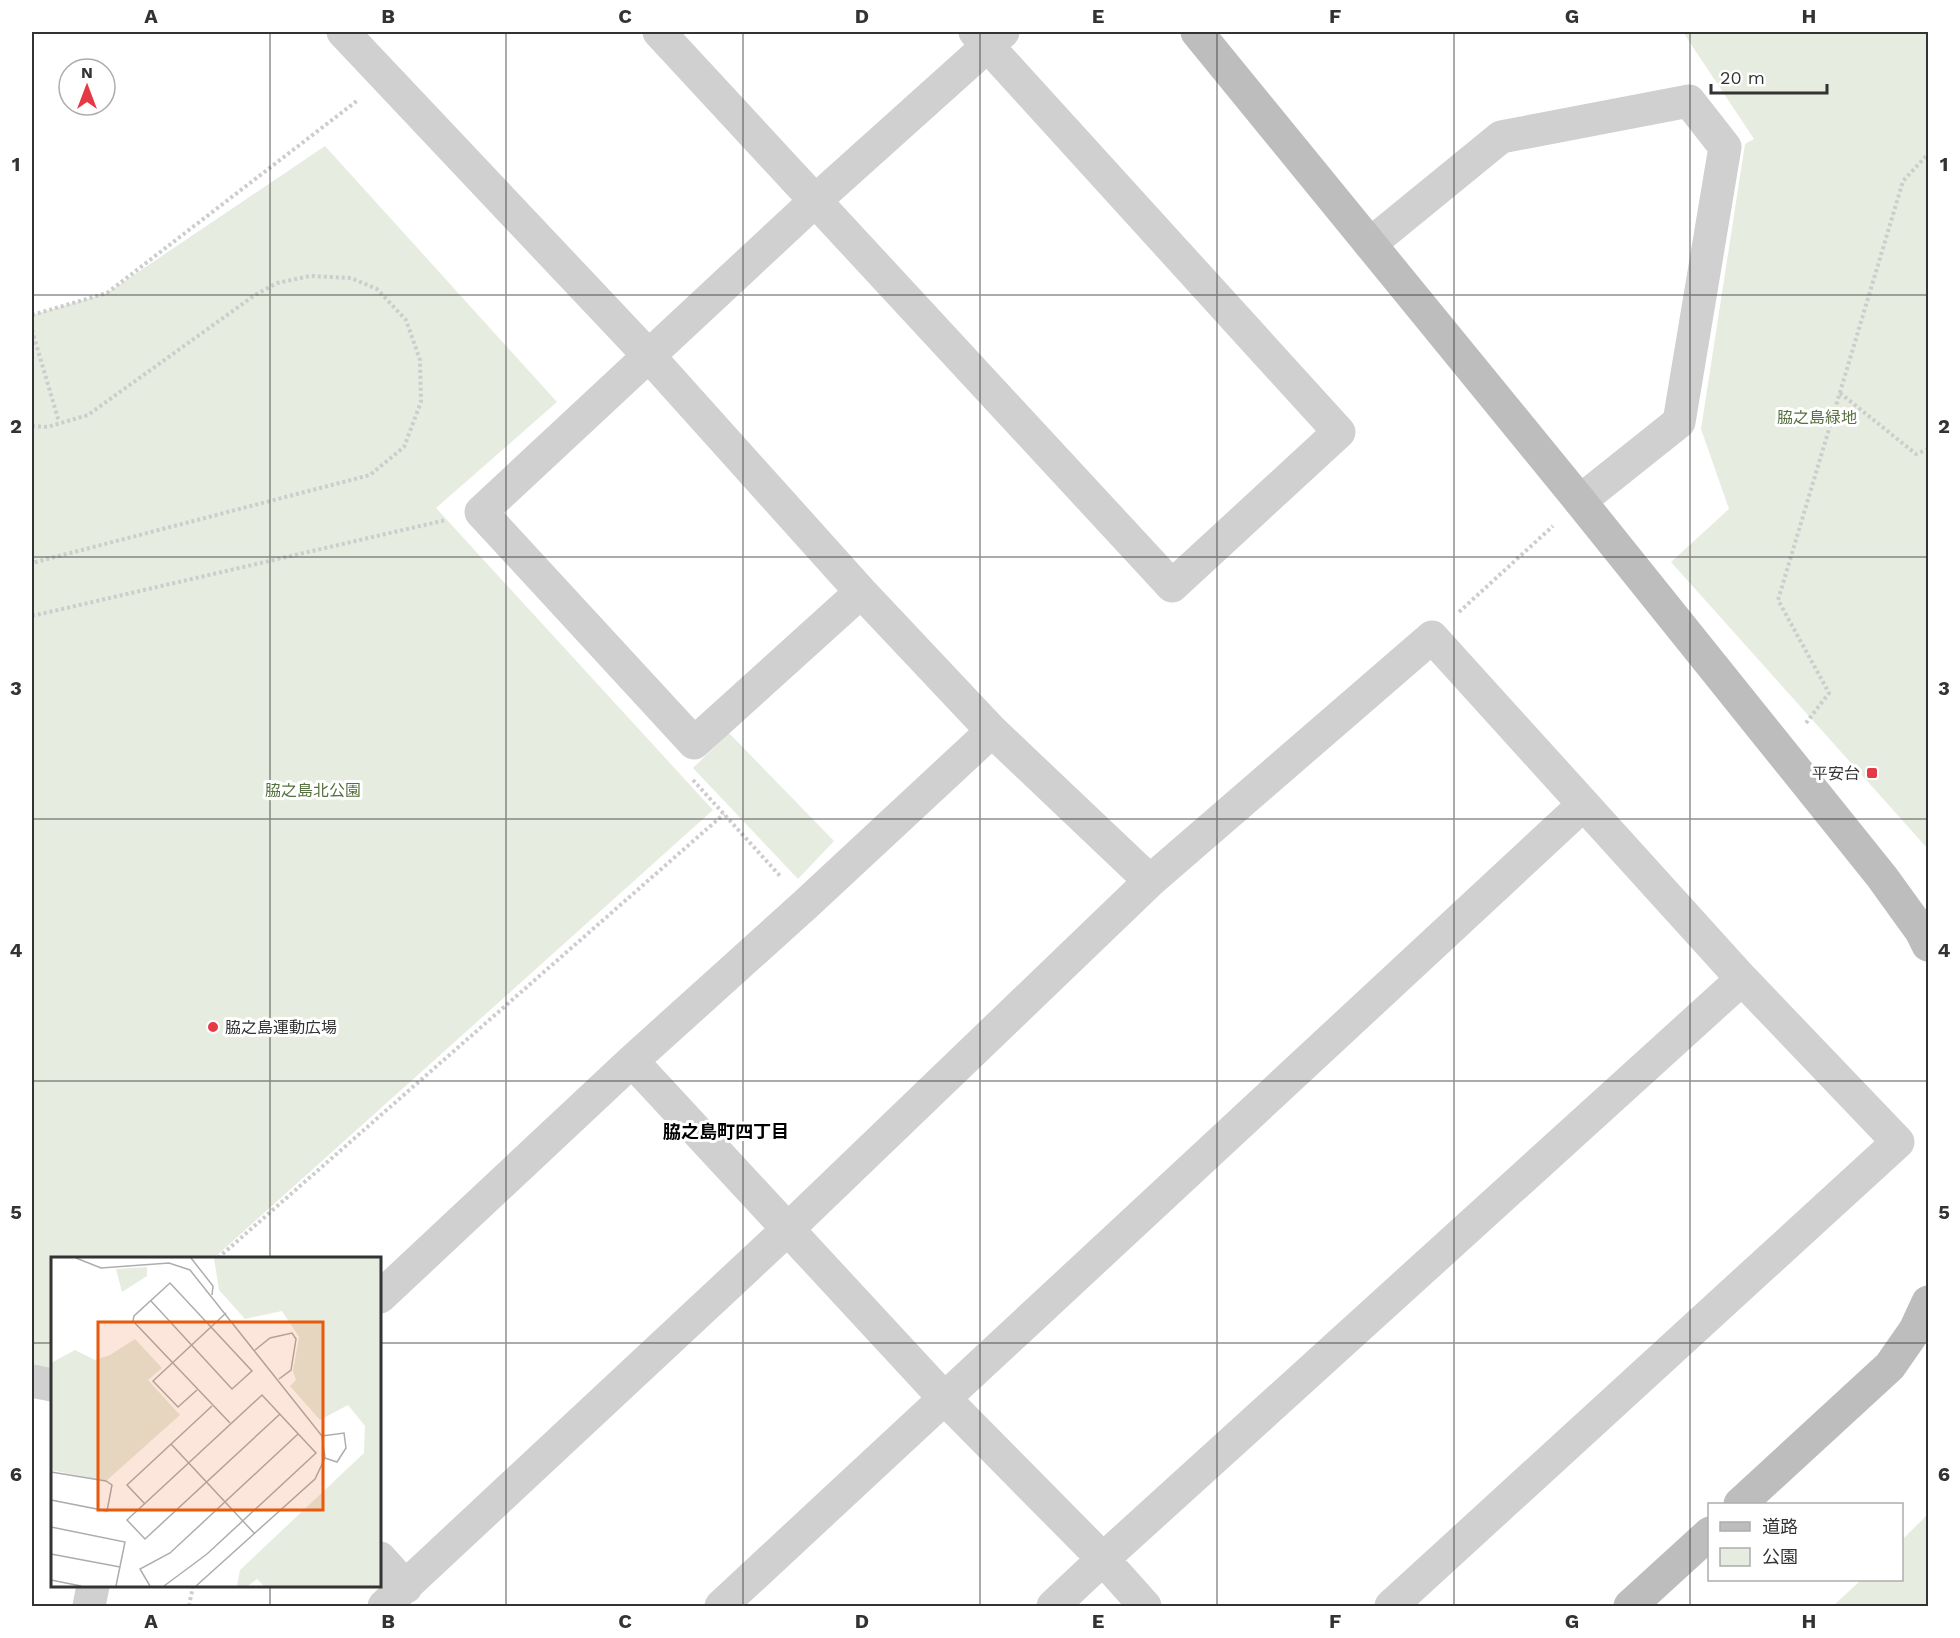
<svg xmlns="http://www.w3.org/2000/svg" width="1960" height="1638" font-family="'Work Sans','Noto Sans JP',sans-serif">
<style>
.green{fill:#e6ecdf}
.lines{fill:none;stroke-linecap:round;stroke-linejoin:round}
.path{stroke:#cdcdcd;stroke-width:4;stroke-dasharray:3 3;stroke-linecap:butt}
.street{stroke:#d0d0d0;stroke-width:33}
.secondary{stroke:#bdbdbd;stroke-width:33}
.grid{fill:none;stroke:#333;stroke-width:1.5;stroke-opacity:0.55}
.poi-dot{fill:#e63946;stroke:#fff;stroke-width:2}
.labels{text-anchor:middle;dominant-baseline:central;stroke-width:6;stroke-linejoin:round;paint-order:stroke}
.park-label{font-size:16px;fill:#56703f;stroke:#fff}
.poi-label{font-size:16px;fill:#333;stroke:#fff;text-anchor:end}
.neighbourhood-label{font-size:18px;font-weight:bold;fill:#000;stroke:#fff}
.inset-road{fill:none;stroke:#adadad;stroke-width:1.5}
.view{fill:#e8590c;fill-opacity:0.15;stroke:#e8590c;stroke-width:3}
.inset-edge{fill:none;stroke:#333;stroke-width:3}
.neatline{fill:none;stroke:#333;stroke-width:2}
.grid-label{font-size:20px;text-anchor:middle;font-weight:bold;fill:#333}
</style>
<rect width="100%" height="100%" fill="#fff"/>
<path class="green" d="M1683,32H1928V849L1671,562L1729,509L1701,429L1745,144L1754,139Z
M325,146L557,402L436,508L713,810L214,1258H52V1384L32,1380V315L107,293Z
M729,733L834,841L798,879L693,768Z
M1928,1514V1606H1833L1861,1580H1902V1540Z"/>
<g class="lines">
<path class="path" d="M32,315L107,293L358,100
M32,330L59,422
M1840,393L1916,454L1928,449
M32,426L47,427L88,415L255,295L277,283L310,276L351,278L377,289L406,320L420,360L421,402L404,447L370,475L32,563
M1459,612L1553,526
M32,616L446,520
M1806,723L1829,693L1778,600L1903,181L1928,154V158
M693,780L781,877
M218,1258L724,814
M189,1606L193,1586"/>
<path class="street" d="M343,32L648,355L861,592L992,731L1150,881
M659,32L1172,586L1339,432L975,32
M1370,244L1501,137L1689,101L1725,147L1679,422L1580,501
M861,592L694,743L481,512L816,200L1003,32
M632,1061L946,1400L1103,1559L1145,1606
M380,1297L632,1061L806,904L992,731
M32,1381L52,1385
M380,1558L406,1587
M89,1606L93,1586
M384,1606L789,1228L1150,881L1432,637L1742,979L1898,1142L1391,1606
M721,1606L1583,805
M1053,1606L1103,1559L1742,979"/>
<path class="secondary" d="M1197,32L1580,501L1882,877L1921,931L1928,945
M1740,1504L1890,1366L1915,1330L1928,1302
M1630,1606L1710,1533"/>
</g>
<path class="grid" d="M270,32V1258M506,32V1606M743,32V1606M980,32V1606M1217,32V1606M1454,32V1606M1690,32V1606M32,295H1928M32,557H1928M32,819H1928M32,1081H1928M32,1343H52M380,1343H1928M270,1586V1606"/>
<g class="poi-dot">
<rect x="1866" y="767" width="12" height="12" rx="3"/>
<circle cx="213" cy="1027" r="6"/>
</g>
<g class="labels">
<g class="park-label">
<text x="1817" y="417">脇之島緑地</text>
<text x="313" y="790">脇之島北公園</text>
</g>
<g class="poi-label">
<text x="1860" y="773">平安台</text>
<text x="225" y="1027" text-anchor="start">脇之島運動広場</text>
</g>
<g class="neighbourhood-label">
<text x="726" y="1131">脇之島町四丁目</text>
</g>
</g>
<g transform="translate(51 1257)">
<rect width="330" height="330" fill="#fff"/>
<path d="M163,1H330V329H213L206,322L197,329H186L189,313L313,196L314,169L297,148L269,163L239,129L245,123L242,114L248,80L231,54L194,62L168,33ZM96,10V19L71,35L65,12ZM84,82L111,111L97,123L129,158L55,224L0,213V106L24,93L44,103L59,98Z" fill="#e6ecdf"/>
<path class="inset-road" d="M25,1L50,11L118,6L139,13L271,179L274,201L264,222L145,329M140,1L162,29L161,38M100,44L181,132L201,114L119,26L83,59L82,64L179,166M204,93L219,81L241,76L245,82L240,113L228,122M146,133L127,150L102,124L175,56M271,179L293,176L295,191L286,205L274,201M120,187L204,277M0,215L55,224L61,228L56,254L0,243M94,247L76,228L161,149M0,270L74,285L65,329M0,297L69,310M0,323L30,329M99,329L89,312L119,296L247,177M113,329L156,297L265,196L211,138L76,263L94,282L229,157"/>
<path class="view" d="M47,65H272V253H47Z"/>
<rect width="330" height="330" class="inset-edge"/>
</g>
<rect width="1960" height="1638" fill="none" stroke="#ffffff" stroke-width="66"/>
<rect x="1708" y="1503" width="195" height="78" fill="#ffffff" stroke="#adadad" stroke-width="1.5"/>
<rect x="1720" y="1522" width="30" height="9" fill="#bdbdbd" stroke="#adadad" stroke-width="1.5"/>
<text x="1762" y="1533" font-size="18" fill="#333333">道路</text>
<rect x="1720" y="1548" width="30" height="18" fill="#e6ecdf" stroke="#adadad" stroke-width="1.5"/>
<text x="1762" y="1563" font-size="18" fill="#333333">公園</text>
<g transform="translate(87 87)"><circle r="28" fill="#ffffff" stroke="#adadad" stroke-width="1.5"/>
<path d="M0-4.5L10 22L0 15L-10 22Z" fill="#e63946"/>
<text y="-9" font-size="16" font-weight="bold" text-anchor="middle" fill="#333333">N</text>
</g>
<path d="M1711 84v9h116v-9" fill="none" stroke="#333333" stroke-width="3"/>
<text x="1720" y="84" font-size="18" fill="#333333" stroke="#ffffff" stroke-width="4.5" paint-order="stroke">20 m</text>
<rect x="33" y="33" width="1894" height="1572" class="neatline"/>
<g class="grid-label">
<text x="151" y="23">A</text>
<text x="388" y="23">B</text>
<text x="625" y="23">C</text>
<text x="862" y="23">D</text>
<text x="1098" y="23">E</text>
<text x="1335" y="23">F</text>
<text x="1572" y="23">G</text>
<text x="1809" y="23">H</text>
<text x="16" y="171">1</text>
<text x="1944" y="171">1</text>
<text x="16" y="433">2</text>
<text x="1944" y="433">2</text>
<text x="16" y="695">3</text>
<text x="1944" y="695">3</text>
<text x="16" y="957">4</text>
<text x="1944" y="957">4</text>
<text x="16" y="1219">5</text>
<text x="1944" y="1219">5</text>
<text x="16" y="1481">6</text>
<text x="1944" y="1481">6</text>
<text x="151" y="1628">A</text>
<text x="388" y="1628">B</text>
<text x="625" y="1628">C</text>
<text x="862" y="1628">D</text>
<text x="1098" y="1628">E</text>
<text x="1335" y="1628">F</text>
<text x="1572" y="1628">G</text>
<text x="1809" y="1628">H</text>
</g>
</svg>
